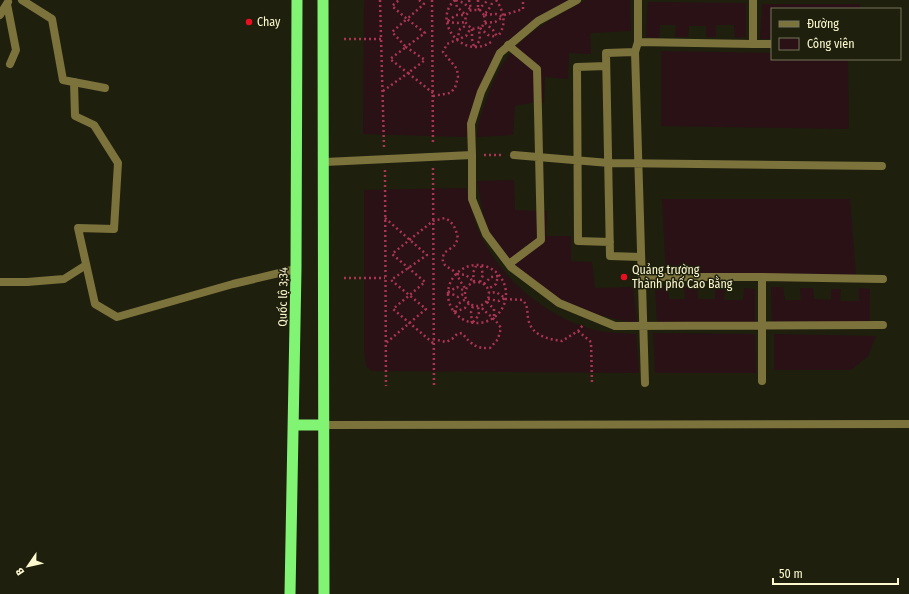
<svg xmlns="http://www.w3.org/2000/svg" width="909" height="594" font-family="'Fira Sans Condensed',sans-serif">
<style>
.green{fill:#291116}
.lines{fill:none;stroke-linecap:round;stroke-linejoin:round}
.path{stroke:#aa3552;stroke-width:2.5;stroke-dasharray:2 3;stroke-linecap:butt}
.service{stroke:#7b723c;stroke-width:8}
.pedestrian{stroke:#7b723c;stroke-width:8}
.minor{stroke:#7b723c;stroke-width:8}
.tertiary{stroke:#7b723c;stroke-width:8}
.trunk{stroke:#82f473;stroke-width:11}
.poi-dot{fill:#e80f21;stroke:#1f1f0e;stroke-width:1.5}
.labels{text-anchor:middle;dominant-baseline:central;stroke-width:3;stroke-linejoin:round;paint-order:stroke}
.poi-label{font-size:12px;fill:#fcf9cf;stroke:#1f1f0e;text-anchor:start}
.street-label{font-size:12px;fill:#fcf9cf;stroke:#1f1f0e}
</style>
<rect width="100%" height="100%" fill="#1f1f0e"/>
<path class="green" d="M364,0H575L508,41L478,94L466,137L363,134Z
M586,0H630L631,31L590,33L591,54L569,53L568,79L545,77L544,103L535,102L515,106L513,135L477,137C477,124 482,113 486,101C506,42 535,28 586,0Z
M648,2L746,3V37L735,38L734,25H716V37H706V26H689L688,37H675L676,25H660L659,38L646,37Z
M762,4H860V9H772V39H760Z
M661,51L772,53V59H848L849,129L661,126Z
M514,180L515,210L547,211L546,236H571V261L592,262L595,288L633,287L637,323C613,319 587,313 564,302C540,291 501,255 489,231C483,221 480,194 477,181Z
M466,188C470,202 473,219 479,232C500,277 541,313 588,328C603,333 620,333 636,334L639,373L372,371L366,366L364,350V190Z
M662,199H850L856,275L666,274Z
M668,286L669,299H685L684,287L697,288L698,299H715V288H725L724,300H743L744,288L755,289V323L657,322L655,287Z
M771,287H783L785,300H801L800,288H813L814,299L831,300V289H841L840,301H859V288L870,289V323H772Z
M653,333L755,334L756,373H655Z
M774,334L876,336L868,356L851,370H774Z"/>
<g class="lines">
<path class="path" d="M380,0L384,147
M419,0L424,4L407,19L425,33L406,47L425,60L408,73L433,93
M432,0L433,145
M455,0C431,21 463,61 491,42
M455,0L457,7L466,15
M456,0L464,3L471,10
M469,0L471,9
M478,0V9
M496,0C504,11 507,25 498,36
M478,10L488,0
M484,15L480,10H471L466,15L465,22L472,29L482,27L485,21L484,15L491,6L493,0
M485,15L496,14L503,17
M504,15L523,9V0
M448,21L456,15H466
M447,22L457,23L465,22
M485,23L493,30L498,38
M485,23L495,22L503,17
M480,28L488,35L497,37
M472,29V39L474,47
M344,39H381
M457,40L460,29L467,25
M475,47L480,40L479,29
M383,91L408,73L390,59L406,47L392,32L407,19L392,6L399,0
M433,96L450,93L455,88L458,77L457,69L443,52L447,44L466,36L471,28
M484,155H503
M433,168L434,385
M385,170L386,386
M385,218L427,255L391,280L426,309L386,343
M448 294a29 29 0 1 1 58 0a29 29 0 1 1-58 0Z
M457,274L466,275L474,282
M344,278H385
M465 294a12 12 0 1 1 24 0a12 12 0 1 1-24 0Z
M474,282L473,273L476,266
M480,282L483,275L481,266
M484,284L491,277L498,276L496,284L488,289
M448,292L457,287L465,291
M448,292L458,297L465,293
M488,299L499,301L505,298L496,292L489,293
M505,299L523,300C528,307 527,310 528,318C531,336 548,339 562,341L578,331L583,325
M487,302L494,309V317
M454,312L458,304L466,299
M455,312L465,308L469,303
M473,322L479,315L478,306
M472,323L471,312L473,306
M578,331L591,342L592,383
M433,339L446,342L452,339L457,334L462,333C471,344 476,349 490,348L498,339L501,328C494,317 488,315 480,306
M433,343L393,309L425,282L392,254L433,221L445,218C454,223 456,229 458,239L454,246L444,253C439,269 451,265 457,275C460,280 462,285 466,289"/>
<path class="service" d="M7,4L16,50L10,64
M0,15L8,2
M74,82L75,116L94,125L118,163L114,229L78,228L95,304L117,317L233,284L296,269
M27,282L64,279L86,265"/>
<path class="pedestrian" d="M753,0V44H772
M638,42V0
M508,45L537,69L541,240L509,264
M635,52L606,53L610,256L641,257
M606,66L577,67L578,241L610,242
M472,155L471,124L481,92L500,53L538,21L577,0
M514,155L609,163L882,166
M325,162L472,155V199L486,234L511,267L559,303L615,326L883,325
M642,277H762V381
M762,277L883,279
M645,383L635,52L638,42L753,44"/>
<path class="minor" d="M22,0L52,19L63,80L105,88
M0,282H27"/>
<path class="tertiary" d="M323,425L909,424"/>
<path class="trunk" d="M323,0L324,594
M294,425H323
M290,594L296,269L297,0"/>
</g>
<g class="poi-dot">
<circle cx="249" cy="22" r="4"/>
<circle cx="624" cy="277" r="4"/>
</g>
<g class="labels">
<g class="poi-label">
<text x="257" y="22">Chay</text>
<text x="632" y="270">Quảng trường<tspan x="632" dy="14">Thành phố Cao Bằng</tspan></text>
</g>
<g class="street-label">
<text transform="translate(283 297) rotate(-89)">Quốc lộ 3;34</text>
</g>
</g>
<rect x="771" y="8" width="130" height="52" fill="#1f1f0e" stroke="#77765b"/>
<rect x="779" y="21" width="20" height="6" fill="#7b723c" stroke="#77765b"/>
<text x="807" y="28" font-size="12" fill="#fcf9cf">Đường</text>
<rect x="779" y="38" width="20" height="12" fill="#291116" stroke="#77765b"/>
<text x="807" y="48" font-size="12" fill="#fcf9cf">Công viên</text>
<g transform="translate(28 566) rotate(236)" stroke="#1f1f0e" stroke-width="3" paint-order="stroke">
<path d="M0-3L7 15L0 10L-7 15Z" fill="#fcf9cf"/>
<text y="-6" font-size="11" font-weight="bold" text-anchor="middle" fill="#fcf9cf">B</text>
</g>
<path d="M773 578v6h125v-6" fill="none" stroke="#fcf9cf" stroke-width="2"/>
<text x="779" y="578" font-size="12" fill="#fcf9cf" stroke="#1f1f0e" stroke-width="3" paint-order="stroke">50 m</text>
</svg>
